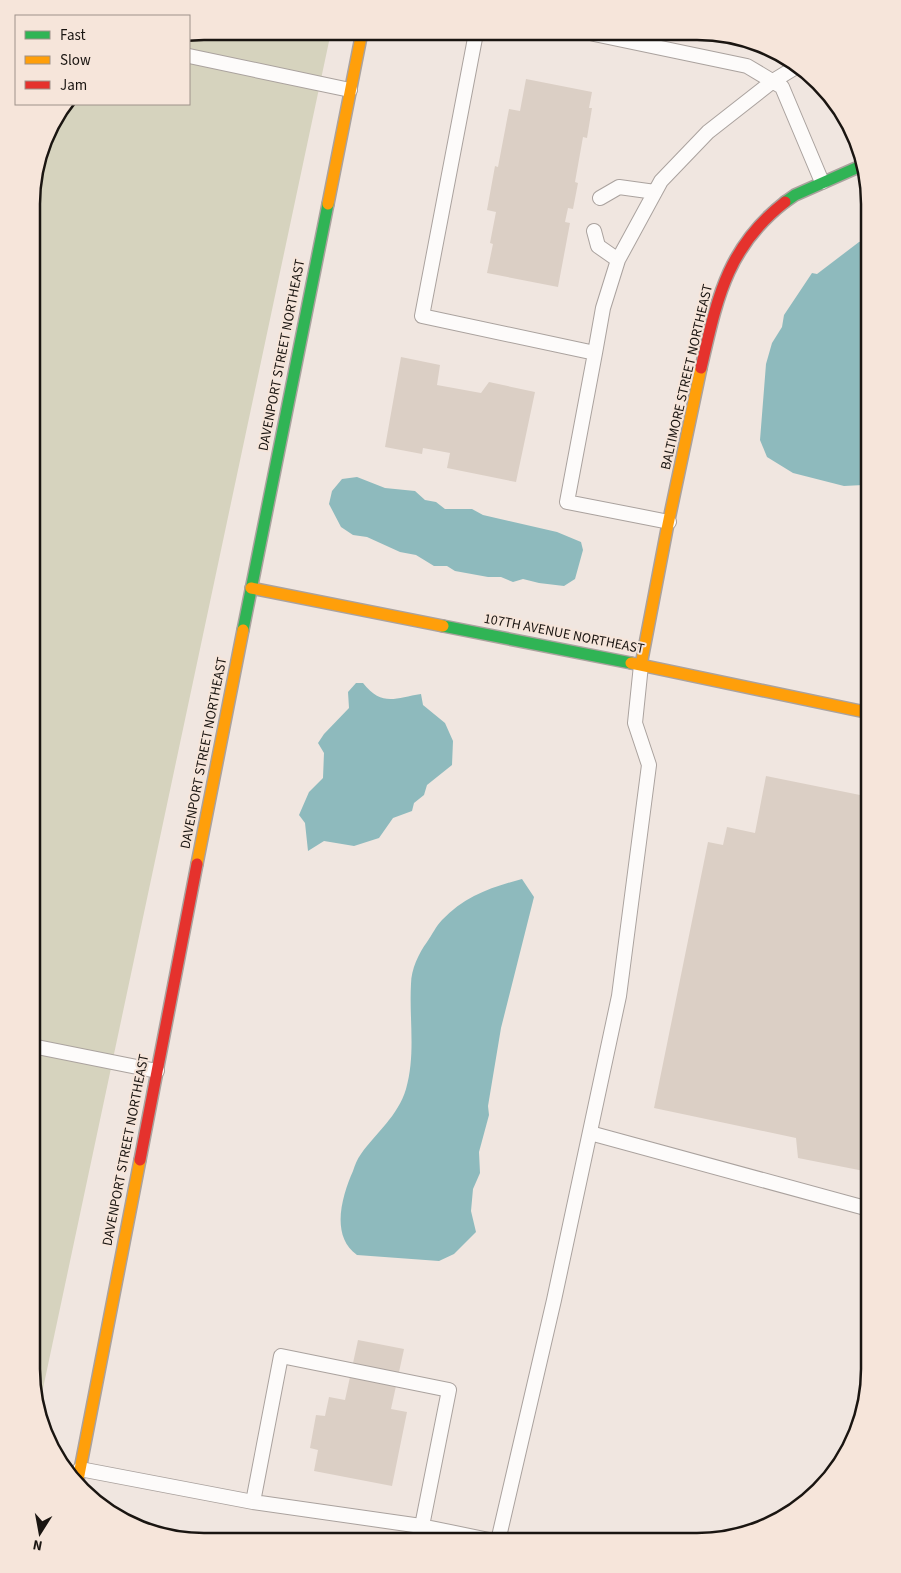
<svg xmlns="http://www.w3.org/2000/svg" width="901" height="1573" font-family="'Source Sans 3',sans-serif">
<style>
.green{fill:#d6d3be}
.water{fill:#8ebabd}
.building{fill:#dbcfc5}
.lines{fill:none;stroke-linecap:round;stroke-linejoin:round}
.lane-casing{stroke:#aaa29e;stroke-width:16}
.fast-casing{stroke:#aaa29e;stroke-width:14}
.slow-casing{stroke:#aaa29e;stroke-width:14}
.jam-casing{stroke:#aaa29e;stroke-width:14}
.lane{stroke:#fdfbfa;stroke-width:14}
.fast{stroke:#30b455;stroke-width:11}
.slow{stroke:#ff9f0a;stroke-width:11}
.jam{stroke:#e5322d;stroke-width:11}
.labels{text-anchor:middle;dominant-baseline:central;stroke-width:4;stroke-linejoin:round;paint-order:stroke}
.street-label{font-size:14px;fill:#1a1511;stroke:#f6e5da}
.rim{fill:none;stroke:#1a1511;stroke-width:2.5}
</style>
<rect width="100%" height="100%" fill="#f0e6e0"/>
<path class="green" d="M204,31L331,32L38,1412L31,1369L33,182L49,127L67,104H189V34Z"/>
<path class="water" d="M870,239V486L863,485L844,486L793,473L767,457L760,440L766,364L772,343L782,327L784,315L812,273L817,274L859,242Z
M357,477L385,488L415,491L425,500L436,502L445,509H472L483,515L557,532L581,542L583,550L575,579L564,586L539,583L523,579L513,582L501,577H488L455,571L447,566H434L416,555L400,552L367,537L353,535L341,527L329,504L332,491L342,479Z
M356,683H363C382,707 395,698 421,694L423,705L445,723L453,741L452,765L427,785L424,795L414,803L412,811L393,818L379,838L354,846L324,841L308,851L305,823L299,815L309,792L323,778L324,753L318,743L324,734L349,708L348,692Z
M522,879L534,897L501,1028L488,1106L489,1115L479,1152L480,1173L473,1189L471,1211L476,1232L454,1254L439,1261L357,1255C330,1236 342,1196 353,1171C355,1165 357,1159 361,1154C376,1133 398,1116 406,1089C416,1054 409,1019 411,984C411,969 419,953 427,942C432,935 436,926 442,920C465,896 492,887 522,879Z"/>
<path class="building" d="M526,79L592,92L589,108H592L587,138L583,137L575,182L578,183L573,209L568,208L565,222L570,223L558,287L487,273L493,244L490,243L496,212L487,210L495,166L498,167L509,109L520,111Z
M401,357L440,365L437,385L481,393L489,382L535,392L516,482L447,468L450,453L423,448L422,454L385,447Z
M766,776L870,797L869,1172L798,1158L796,1138L654,1108L708,842L723,845L727,827L755,833Z
M358,1340L404,1349L391,1409L407,1412L392,1486L314,1471L318,1450L310,1448L316,1415L325,1416L329,1397L345,1400Z"/>
<g class="lines">
<g class="lane-casing">
<path id="lane" d="M476,33L422,316L595,353L567,502L669,522
M594,34L747,66L782,87L822,182
M189,56L350,90
M600,198L619,187L655,192
M594,231L598,246L618,260
M595,353L603,308L618,260L661,181L708,132L773,81L796,67
M32,1046L157,1071
M590,1133L869,1209
M80,1469L253,1502L421,1526L494,1541
M253,1502L281,1356L449,1390L419,1541
M498,1541L554,1300L619,996L649,765L635,723L641,665"/>
</g>
<g class="fast-casing">
<path id="fast" d="M785,202L795,195L863,165
M443,626L631,663
M243,630L328,204"/>
</g>
<g class="slow-casing">
<path id="slow" d="M328,204L362,32
M251,588L443,626
M631,663L870,713
M641,665L667,529L701,368
M197,864L243,630
M78,1480L140,1160"/>
</g>
<g class="jam-casing">
<path id="jam" d="M701,368C717,300 726,248 785,202
M140,1160L197,864"/>
</g>
<use href="#lane" class="lane"/>
<use href="#fast" class="fast"/>
<use href="#slow" class="slow"/>
<use href="#jam" class="jam"/>
</g>
<g class="labels">
<g class="street-label">
<text transform="translate(282 355) rotate(-79)">DAVENPORT STREET NORTHEAST</text>
<text transform="translate(687 377) rotate(-77)">BALTIMORE STREET NORTHEAST</text>
<text transform="translate(564 634) rotate(11)">107TH AVENUE NORTHEAST</text>
<text transform="translate(204 753) rotate(-79)">DAVENPORT STREET NORTHEAST</text>
<text transform="translate(126 1150) rotate(-79)">DAVENPORT STREET NORTHEAST</text>
</g>
</g>
<path d="M0 0H901V1573H0ZM204 40H697A164 164 0 0 1 861 204V1369A164 164 0 0 1 697 1533H204A164 164 0 0 1 40 1369V204A164 164 0 0 1 204 40Z" fill="#f6e5da" fill-rule="evenodd"/>
<path class="rim" d="M204 40H697A164 164 0 0 1 861 204V1369A164 164 0 0 1 697 1533H204A164 164 0 0 1 40 1369V204A164 164 0 0 1 204 40Z"/>
<rect x="15" y="15" width="175" height="90" fill="#f6e5da" stroke="#9e928a"/>
<rect x="25" y="31" width="25" height="8" fill="#30b455" stroke="#9e928a"/>
<text x="60" y="40" font-size="15" fill="#1a1511">Fast</text>
<rect x="25" y="56" width="25" height="8" fill="#ff9f0a" stroke="#9e928a"/>
<text x="60" y="65" font-size="15" fill="#1a1511">Slow</text>
<rect x="25" y="81" width="25" height="8" fill="#e5322d" stroke="#9e928a"/>
<text x="60" y="90" font-size="15" fill="#1a1511">Jam</text>
<g transform="translate(40 1533) rotate(191)" stroke="#f6e5da" stroke-width="4" paint-order="stroke">
<path d="M0-4L9 19L0 12L-9 19Z" fill="#1a1511"/>
<text y="-8" font-size="14" font-weight="bold" text-anchor="middle" fill="#1a1511">N</text>
</g>
</svg>
